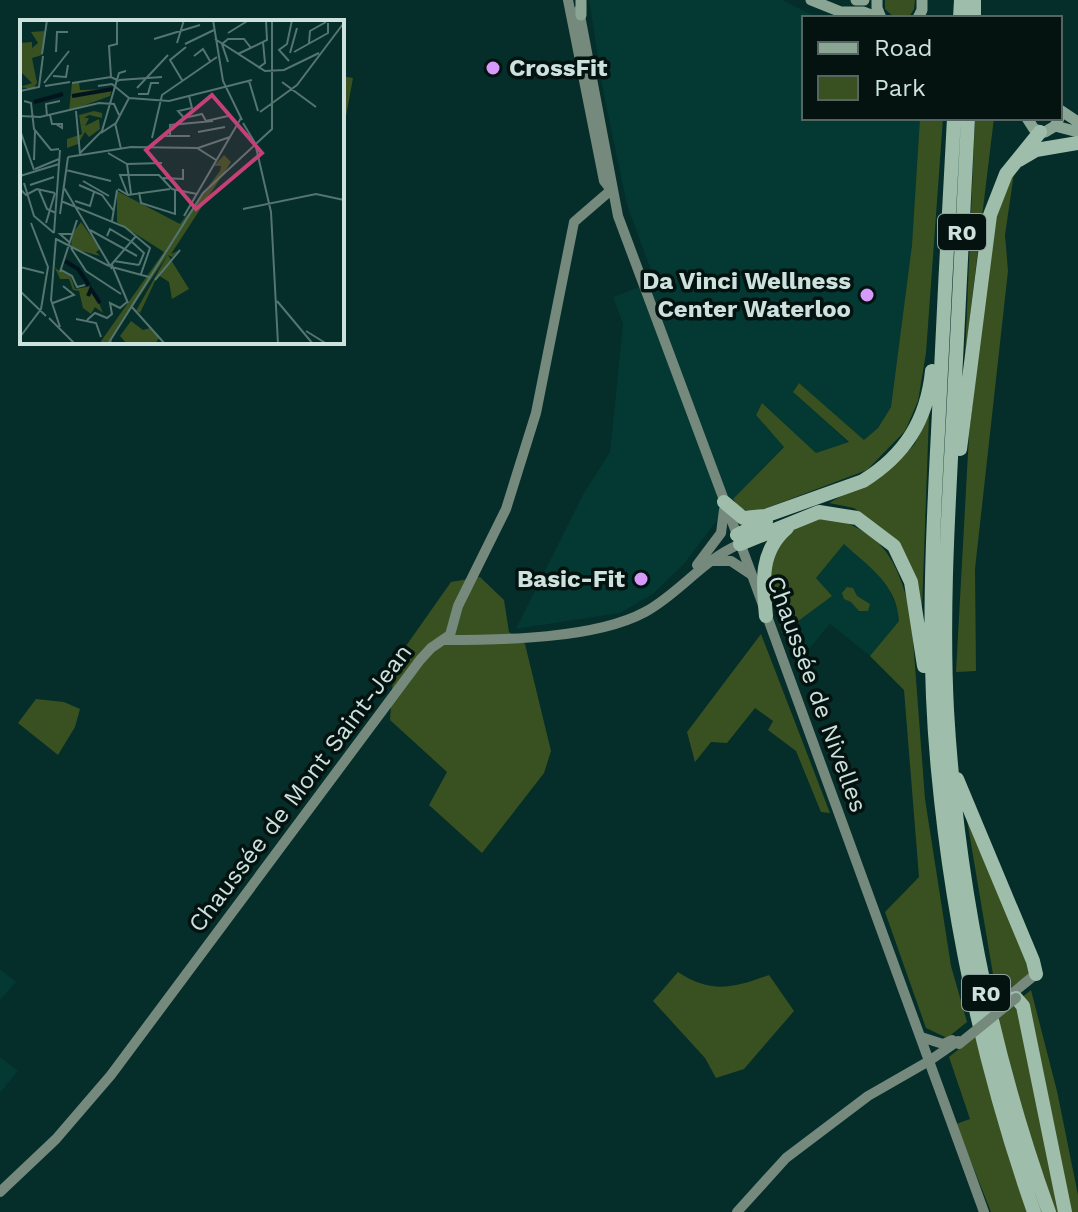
<svg xmlns="http://www.w3.org/2000/svg" width="1078" height="1212" font-family="'Work Sans',sans-serif">
<style>
.built{fill:#043832}
.green{fill:#395121}
.lines{fill:none;stroke-linecap:round;stroke-linejoin:round}
.secondary{stroke:#75897c;stroke-width:10}
.primary{stroke:#8ba594;stroke-width:11}
.highway{stroke:#9ebdaa;stroke-width:14}
.secondary-bridge{stroke:#75897c;stroke-width:10}
.poi-dot{fill:#d69bfa;stroke:#041310;stroke-width:3}
.labels{text-anchor:middle;dominant-baseline:central;stroke-width:7;stroke-linejoin:round;paint-order:stroke}
.shield{fill:#041310;stroke:#91a3a0;stroke-width:2}
.shield-label{font-size:22px;font-weight:bold;fill:#cde1dd}
.poi-label{font-size:24px;font-weight:bold;fill:#cde1dd;stroke:#041310;text-anchor:end}
.street-label{font-size:24px;fill:#cde1dd;stroke:#041310}
.inset-river{fill:none;stroke:#03131d;stroke-width:4}
.inset-road{fill:none;stroke:#557571;stroke-width:2}
.view{fill:#c44075;fill-opacity:0.15;stroke:#c44075;stroke-width:4}
.inset-edge{fill:none;stroke:#cde1dd;stroke-width:4}
</style>
<rect width="100%" height="100%" fill="#052d29"/>
<path class="built" d="M589,0H782L819,18H804V118H920L912,245L891,407L878,428L864,440L799,383L793,392L849,443L816,453L762,403L756,415L784,446L733,499L684,564L653,594L620,613L516,629L584,493L610,452L623,324L613,297L655,281L627,205L603,90Z
M844,544L874,569L887,584L898,611L899,621L870,656L830,624L796,664L782,633L831,596L816,578Z
M0,969L16,982L0,1000Z
M0,1057L18,1071L0,1093Z"/>
<path class="green" d="M885,0H915L914,9L909,17L895,18L885,9Z
M342,76L353,78L346,116L342,115Z
M920,118H943L926,353L918,401L905,431L867,470L756,512L740,509L733,499L784,447L756,415L762,403L816,453L849,442L793,392L799,383L864,440L878,428L891,407L912,245Z
M975,118H994L965,357Z
M1014,173L1005,235L1008,271L975,569L976,671L956,672L969,435L995,211Z
M929,415L922,609L896,540L854,508L829,503L890,468L914,445Z
M828,517C884,532 897,560 911,613L925,799L951,966L967,1022L947,1038L926,1028L885,912L919,877L904,690L870,656L899,621C897,584 869,567 844,544L816,578L832,596L782,633L766,576L775,542L807,519Z
M480,577L504,600L509,632L525,644L551,751L544,773L482,853L429,805L447,772L390,720L394,663L451,582Z
M847,587L853,588L857,596L870,604L868,611H859L851,602L844,599L842,593Z
M761,634L830,813L821,812L796,751L768,730L773,721L755,708L727,743L711,742L695,762L687,732Z
M36,699L64,702L80,709L75,727L58,755L18,723Z
M965,808L1033,971L997,998Z
M678,972C711,994 734,988 769,975L794,1011L744,1069L716,1078L705,1058L653,1001Z
M1031,990L1057,1091L1078,1195V1212H991L956,1124L970,1119L949,1057Z"/>
<g class="lines">
<path class="secondary" d="M568,0L604,181L611,190
M579,10L618,216L752,575L984,1212
M710,561H731L752,575
M697,565L721,533L724,510
M445,640C502,640 595,639 645,612C680,593 702,560 740,544
M1009,996L1036,974
M921,1037L943,1044L952,1040
M0,1192L56,1139L111,1075L420,660L431,648L450,635L458,606L506,509L536,413L574,222L611,190
M737,1212L786,1158L868,1096L929,1061L958,1041"/>
<path class="primary" d="M811,0L841,12H863L879,18
M856,0H864
M877,0V8L881,18
M581,15V0
M918,18L922,10V0
M1060,110L1078,122
M1027,118L1034,129L1045,132L1055,126L1059,118
M1055,126L1078,132"/>
<path class="highway" d="M960,18L961,0
M974,18V0
M954,118C948,223 943,327 938,432C932,544 927,658 938,770C952,921 984,1069 1034,1212
M968,118C963,219 958,319 953,420C948,516 942,614 947,710C957,881 991,1051 1049,1212
M1019,160L1036,150L1078,143
M960,449L990,215L1006,174L1040,132
M724,502L743,518L765,516L863,481C905,455 927,420 932,371
M737,535L766,521
M740,544L819,512L857,518L894,546L911,582L924,666
M766,616C763,583 759,552 787,528
M957,779L1033,961L1036,974
M1001,1002L1016,998L1023,1006L1065,1212"/>
<path class="secondary-bridge" d="M959,1044L1016,998"/>
</g>
<g class="poi-dot">
<circle cx="493" cy="68" r="8"/>
<circle cx="867" cy="295" r="8"/>
<circle cx="641" cy="579" r="8"/>
</g>
<g class="labels">
<g class="shield">
<rect x="938" y="214" width="48" height="36" rx="6"/>
<rect x="962" y="975" width="48" height="36" rx="6"/>
</g>
<g class="shield-label">
<text x="962" y="232">R0</text>
<text x="986" y="993">R0</text>
</g>
<g class="poi-label">
<text x="509" y="68" text-anchor="start">CrossFit</text>
<text x="851" y="281">Da Vinci Wellness<tspan x="851" dy="28">Center Waterloo</tspan></text>
<text x="625" y="579">Basic-Fit</text>
</g>
<g class="street-label">
<text transform="translate(817 694) rotate(70)">Chaussée de Nivelles</text>
<text transform="translate(300 788) rotate(-53)">Chaussée de Mont Saint-Jean</text>
</g>
</g>
<g transform="translate(20 20)">
<rect width="324" height="324" fill="#052d29"/>
<path d="M25,11L22,35L12,38L17,63L13,69L0,67L12,63L1,52L0,23L12,22V28L18,23L11,12ZM59,62L60,70L92,69L90,76L49,91L52,63ZM74,91L82,93V98L69,95L64,98H69L65,106L79,99L80,109L69,117L65,112L58,124L47,128V119L62,114L59,95ZM204,135L211,142L151,234L158,231L152,237L148,235L169,269L152,279L149,262L138,255L120,293L116,291L148,234L91,319L93,324H79L144,232L97,202V171L160,204L200,151L201,146H194ZM61,202L80,229L76,232L80,236L51,228L52,214ZM35,248L51,257L55,269L72,266L83,293L75,287L71,294L63,288L59,271L53,270L49,259H40ZM111,301L123,310L130,308L139,318L135,324H107L100,316Z" fill="#395121"/>
<path class="inset-river" d="M52,76L93,69M14,82L43,74M45,241L58,249L69,265M68,276L71,269L80,283"/>
<path class="inset-road" d="M193,0L203,61L222,100M208,13L229,0M134,19L180,5M195,19L245,51L264,50L299,33M157,23L164,0M289,23L290,11L306,2M165,24L194,10M36,32L37,12H48M274,32L308,13V3M270,33L277,8M22,34L27,0M218,34L247,20L246,0M174,36L183,29L190,41M269,41L259,30L267,24L272,0M208,42L202,24L208,19H224L231,28M238,48L245,43L243,22M33,56L46,57L48,45M91,57L89,26L97,24V0M99,60L142,57M162,60L150,40L166,27M229,61L238,91M262,62L296,87M24,63L49,31M52,63L91,57L99,61M25,66L50,62M78,66L92,64L109,78L149,81L232,60M117,68L148,35M0,71L19,67L23,36M118,74H128L131,63H139M4,81L11,83L14,109L31,130L39,129M56,91L60,134M240,92L277,65L323,4M30,95L32,104H42V108L36,104M0,96L20,97L79,83L94,84L99,95M27,96L26,84L40,81M164,98L182,94L186,101L208,96M165,99L158,91L172,88L169,76M95,103L101,129M223,103L235,123L251,192L258,324M0,110L14,150M178,112L205,107M81,113L96,103L109,78M144,116H170M150,117V105L193,101M132,118L142,75L197,37M178,128L210,117M60,133L82,111L99,53L106,51M88,133L107,144L111,174M48,137L111,127L177,128L196,140M14,140L15,111M107,144L142,143M15,149L39,139M46,150L91,161M110,155H139L152,169L177,174M0,156L39,144M143,158L163,159V149M63,161L89,176M4,163L14,196L34,213M10,165L34,157M59,165L82,175L93,190M43,166L92,249M0,169L6,175L17,169L35,173M98,169L108,175L150,169M19,170L27,189L36,193M119,172L121,183L155,194V170M108,175L100,155H110M41,181L105,207L130,228L121,254M55,181L70,186L74,172M223,189L296,174L324,180M40,194L48,137M164,196L221,98M92,201L97,170M26,203L35,173M70,210L117,236M34,213L40,130M87,216L90,209L110,221M36,218L31,280L40,307M36,219L89,246M111,221L124,233L119,245M49,222L40,214H52M51,228L66,251L101,274M94,241L119,245M91,245L116,216M92,245L108,283M0,247L24,253M92,247L129,257M41,250L52,256L57,267L65,265M40,252L57,200M135,260L160,230M0,271L26,296M257,281L293,324M33,283L54,275L43,266M111,286L145,324M29,298L55,324M56,299L76,303L81,317M67,300L75,293L87,298L92,294L90,283L100,288L107,282M286,311L307,324M0,317L21,289L28,247L11,203M88,324L183,173L252,109V0"/>
<path class="view" d="M192,75L242,133L176,189L126,130Z"/>
<rect width="324" height="324" class="inset-edge"/>
</g>
<rect x="802" y="16" width="260" height="104" fill="#041310" stroke="#546562" stroke-width="2"/>
<rect x="818" y="42" width="40" height="12" fill="#8ba594" stroke="#546562" stroke-width="2"/>
<text x="874" y="56" font-size="24" fill="#cde1dd">Road</text>
<rect x="818" y="76" width="40" height="24" fill="#395121" stroke="#546562" stroke-width="2"/>
<text x="874" y="96" font-size="24" fill="#cde1dd">Park</text>
</svg>
